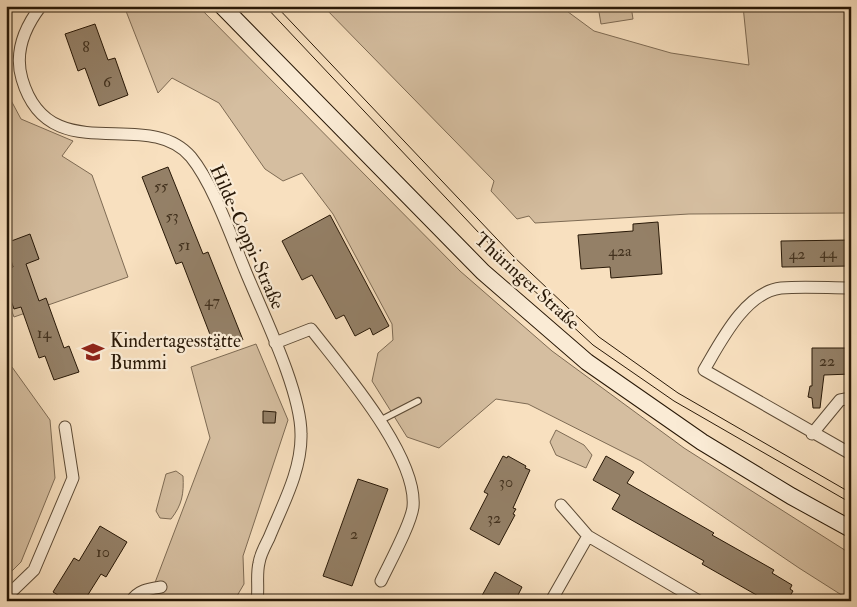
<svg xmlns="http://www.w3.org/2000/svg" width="857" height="607" font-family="'IM FELL Double Pica',serif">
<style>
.green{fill:#d5bea0;stroke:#7e6b54}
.building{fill:#948067;stroke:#281807}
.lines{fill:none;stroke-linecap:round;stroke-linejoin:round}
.lane-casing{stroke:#5c4a35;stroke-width:8}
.street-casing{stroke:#5c4a35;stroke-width:13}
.secondary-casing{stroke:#281807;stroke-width:18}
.lane{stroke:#faebd5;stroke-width:5.5}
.street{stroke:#faebd5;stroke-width:11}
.secondary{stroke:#faebd5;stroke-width:16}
.tram{stroke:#281807;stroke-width:1}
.labels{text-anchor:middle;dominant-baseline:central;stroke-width:4.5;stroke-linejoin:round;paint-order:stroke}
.number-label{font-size:16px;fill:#43321f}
.street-label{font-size:19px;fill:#281807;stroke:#faebd5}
.poi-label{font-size:19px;fill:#281807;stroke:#faebd5;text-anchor:start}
</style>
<rect width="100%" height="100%" fill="#f8e0bf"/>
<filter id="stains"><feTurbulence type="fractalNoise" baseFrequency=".004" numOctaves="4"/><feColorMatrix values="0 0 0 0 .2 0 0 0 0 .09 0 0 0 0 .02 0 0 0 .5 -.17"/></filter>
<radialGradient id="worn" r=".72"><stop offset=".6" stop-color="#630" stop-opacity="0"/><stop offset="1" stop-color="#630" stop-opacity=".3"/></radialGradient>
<path class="green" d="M124,6H198L460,271L552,351L684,448L851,554V601L799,568L641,461L528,404L496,399L439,448L407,437L372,381L378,353L393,340L392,324L333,214L302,173L283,181L265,169L219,103L172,78L158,93Z
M323,6H560L594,31L671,53L749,65L743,6H851V213L689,214L535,223L529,216L517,219L491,191L494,181Z
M598,6H631L633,19L601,24Z
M6,91L21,119L73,141L62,156L92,175L128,277L14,317L6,296Z
M256,344L288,420L243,556L244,584L234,601H148L210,438L191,367Z
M12,367L50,420L55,478L21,562L6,577V368Z
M556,430L584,445L592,455L586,468L556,455L550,442Z
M176,471L183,476C184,494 182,505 171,519L160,518L156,511L166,474Z"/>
<path class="building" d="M95,24L108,60L115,58L128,95L99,106L85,68L78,71L65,34Z
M168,167L203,254L208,252L243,340L216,350L182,262L176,264L142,177Z
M330,215L389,326L373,335L370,328L355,336L344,315L336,319L312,275L302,280L282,241Z
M658,222L662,274L611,278L610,267L581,269L578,235L633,231V224Z
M30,234L39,259L26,264L39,301L46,298L64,348L69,346L79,372L54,380L45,356L39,358L21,307L14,309L6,287V270L13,267L6,243Z
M851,240V266L782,267L781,241Z
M812,348H851V374L824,375L820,408H813L812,398L808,397L810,386H812Z
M263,411L276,412L275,423H263Z
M503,456L507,458L508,456L526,466L525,468L530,470L513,508L516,509L513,514L515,515L499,545L470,529L488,494L484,492Z
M606,456L634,472L627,483L714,533L712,535L774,570L772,573L792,585L790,589L793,591L787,601H767L702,564L704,561L612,509L620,495L593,480Z
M358,479L388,489L352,586L323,576Z
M100,526L127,542L106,577L101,574L84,601H67L53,592L74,558L79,561Z
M495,572L522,587L515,601H479Z"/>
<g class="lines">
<g class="lane-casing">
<path id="lane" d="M381,420L418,401"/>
</g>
<g class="street-casing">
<path id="street" d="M41,6C24,28 14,52 22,79C49,172 147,105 191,157C213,184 231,236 245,270C262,312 301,390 301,434C302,470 282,506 269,538C265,546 260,555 259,563C256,575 259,588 257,601
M851,288C828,288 804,286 781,288C745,292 720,343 704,370L851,454
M275,343L311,329C342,369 418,456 413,507C411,524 389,564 381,581
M812,434L840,400L851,398
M561,505L588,536L699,601
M6,597L34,570L73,478L65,427
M131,601C139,590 148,589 161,587
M551,601L588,536"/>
</g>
<g class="secondary-casing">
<path id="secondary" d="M222,6L483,272L587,362L702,442L791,496L851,529"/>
</g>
<use href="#lane" class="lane"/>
<use href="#street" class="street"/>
<use href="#secondary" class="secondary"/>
<path class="tram" d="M265,6L529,286L593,345L674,401L851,503
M276,6L514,257L599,337L678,393L851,493"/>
</g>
<defs>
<g id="school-bare" transform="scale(1.725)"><path d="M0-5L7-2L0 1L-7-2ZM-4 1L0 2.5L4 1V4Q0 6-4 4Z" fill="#8f2418" stroke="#faebd5" stroke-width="2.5" paint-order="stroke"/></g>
</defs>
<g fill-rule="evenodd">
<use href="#school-bare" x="93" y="352"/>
</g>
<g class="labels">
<g class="number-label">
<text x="86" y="47">8</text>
<text x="107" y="82">6</text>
<text x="161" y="186">55</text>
<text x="172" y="216">53</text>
<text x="184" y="245">51</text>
<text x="620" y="251">42a</text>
<text x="828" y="253">44</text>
<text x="797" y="254">42</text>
<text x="212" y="301">47</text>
<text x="44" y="333">14</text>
<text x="827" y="361">22</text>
<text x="506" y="482">30</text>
<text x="494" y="518">32</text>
<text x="354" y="534">2</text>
<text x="103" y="552">10</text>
</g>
<g class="street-label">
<text transform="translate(247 237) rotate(66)">Hilde-Coppi-Straße</text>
<text transform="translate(527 281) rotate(42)">Thüringer Straße</text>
</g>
<g class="poi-label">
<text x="110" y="341">Kindertagesstätte<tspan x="110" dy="22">Bummi</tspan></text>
</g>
</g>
<rect width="857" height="607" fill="none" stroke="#f8e0bf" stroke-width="25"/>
<rect x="8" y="8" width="842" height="592" fill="none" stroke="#281807" stroke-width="2.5"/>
<rect x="12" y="12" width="832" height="582" fill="none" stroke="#281807"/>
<rect width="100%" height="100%" filter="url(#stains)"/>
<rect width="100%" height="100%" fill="url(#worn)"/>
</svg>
